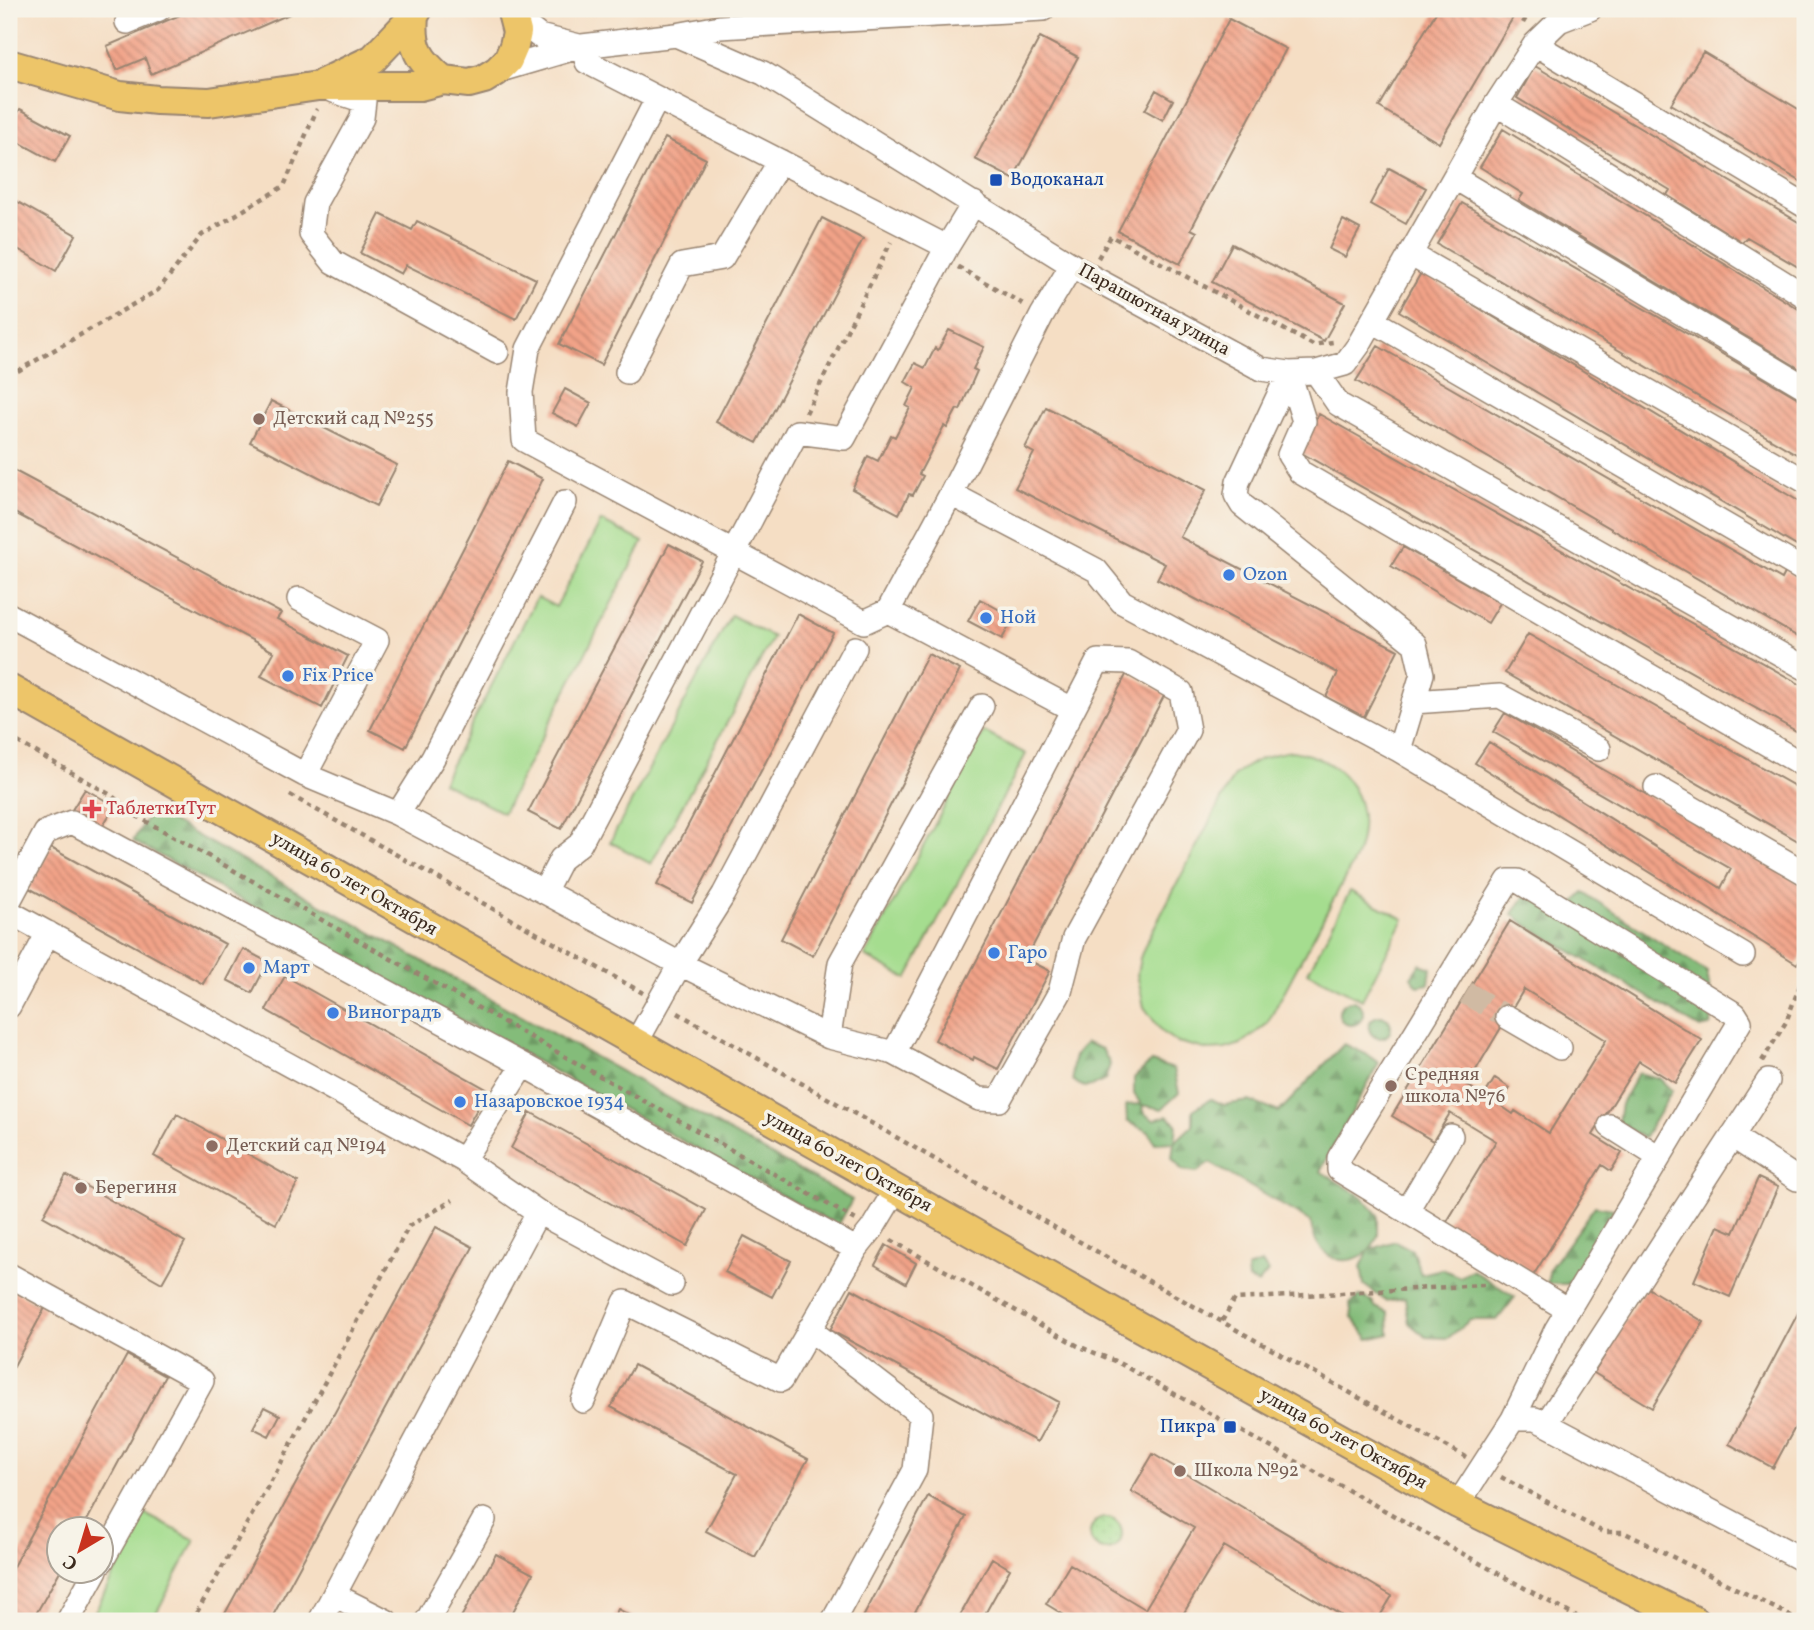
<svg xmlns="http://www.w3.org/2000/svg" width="1814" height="1630" font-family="Vollkorn,serif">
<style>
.grass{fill:url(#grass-dots);stroke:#708456;stroke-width:2}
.forest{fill:url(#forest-firs);stroke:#60734c;stroke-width:2}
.park{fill:#a5dd8f;stroke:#708456;stroke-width:2}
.building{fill:url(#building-back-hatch);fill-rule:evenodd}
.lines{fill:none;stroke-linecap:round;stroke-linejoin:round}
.minor-tunnel{stroke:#d0baa3;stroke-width:23;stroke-dasharray:23 11;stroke-linecap:butt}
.minor-casing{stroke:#988471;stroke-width:26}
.major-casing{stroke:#988471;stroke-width:32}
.path{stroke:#988471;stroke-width:4.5;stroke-dasharray:5 5;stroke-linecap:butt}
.minor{stroke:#fff;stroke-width:23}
.major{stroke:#edc569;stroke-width:28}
.transit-dot{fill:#1a4fb4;stroke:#f7f3e8;stroke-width:2.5}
.education-dot{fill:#8d6e63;stroke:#f7f3e8;stroke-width:2.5}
.shop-dot{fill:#3f7fe0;stroke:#f7f3e8;stroke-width:2.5}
.health-dot{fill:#e0444e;stroke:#f7f3e8;stroke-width:2.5}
.labels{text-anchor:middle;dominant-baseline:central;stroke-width:7;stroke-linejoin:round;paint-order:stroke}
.transit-label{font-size:19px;fill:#164399;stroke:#f7f3e8;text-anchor:start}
.street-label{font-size:19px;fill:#3b2a1e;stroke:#f7f3e8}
.education-label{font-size:19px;fill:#785e54;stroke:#f7f3e8;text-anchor:start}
.shop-label{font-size:19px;fill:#366cbe;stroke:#f7f3e8;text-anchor:start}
.health-label{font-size:19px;fill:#be3a42;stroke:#f7f3e8;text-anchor:start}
</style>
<defs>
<pattern id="grass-dots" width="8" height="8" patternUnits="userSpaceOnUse" patternTransform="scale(1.75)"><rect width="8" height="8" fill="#a5dd8f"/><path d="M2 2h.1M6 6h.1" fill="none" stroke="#8fbe7b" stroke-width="1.8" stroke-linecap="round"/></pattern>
<pattern id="forest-firs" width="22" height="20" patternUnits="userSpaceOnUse" patternTransform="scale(1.75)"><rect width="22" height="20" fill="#84bc7a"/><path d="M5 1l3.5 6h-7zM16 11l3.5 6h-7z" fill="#6d9963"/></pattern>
<pattern id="building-back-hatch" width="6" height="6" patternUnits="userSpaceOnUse" patternTransform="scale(1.75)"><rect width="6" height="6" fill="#f2a388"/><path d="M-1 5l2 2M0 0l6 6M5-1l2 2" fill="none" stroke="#c5856f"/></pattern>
</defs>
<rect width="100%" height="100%" fill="#f7f3e8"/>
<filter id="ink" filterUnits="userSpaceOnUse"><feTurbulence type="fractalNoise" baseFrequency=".0143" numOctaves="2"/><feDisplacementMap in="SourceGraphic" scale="14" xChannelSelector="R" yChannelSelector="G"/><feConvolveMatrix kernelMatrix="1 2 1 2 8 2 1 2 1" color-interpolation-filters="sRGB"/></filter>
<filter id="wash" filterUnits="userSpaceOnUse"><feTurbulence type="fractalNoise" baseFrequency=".00686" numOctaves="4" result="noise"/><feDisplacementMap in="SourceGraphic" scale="28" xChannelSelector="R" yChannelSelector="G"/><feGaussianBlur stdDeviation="1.57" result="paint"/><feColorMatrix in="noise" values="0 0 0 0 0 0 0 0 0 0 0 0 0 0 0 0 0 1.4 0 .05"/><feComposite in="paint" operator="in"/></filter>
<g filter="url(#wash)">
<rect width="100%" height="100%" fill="#f5dec4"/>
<path class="grass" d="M1090 1534a16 16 0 1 1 32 0a16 16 0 1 1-32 0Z"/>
<path class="forest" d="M151,810L852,1200L838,1226L133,841Z
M1584,893L1707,972C1709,989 1716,1010 1710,1026L1700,1028L1525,924L1513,914L1524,897L1571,906Z
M1420,964L1431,968L1429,984L1418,986L1411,977Z
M1339 1013a12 12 0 1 1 24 0a12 12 0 1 1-24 0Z
M1369 1027a11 11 0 1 1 22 0a11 11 0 1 1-22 0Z
M1086,1043L1102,1049L1110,1064L1105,1080C1091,1087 1085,1091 1073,1080C1072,1063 1072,1055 1086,1043Z
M1344,1044L1366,1054L1379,1063L1320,1171L1361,1196L1378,1215V1236L1370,1250L1395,1241L1412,1250L1421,1274L1442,1269L1460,1277L1472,1270L1515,1297L1497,1320H1470L1448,1338L1426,1337L1409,1323L1405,1298L1386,1301L1364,1285L1361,1267L1368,1252C1340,1271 1314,1254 1311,1222L1210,1163L1197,1172L1182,1170L1172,1158L1174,1142L1155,1143L1149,1132L1127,1121L1126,1105L1141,1104L1134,1094V1078L1151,1062L1174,1069L1179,1093L1162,1109L1142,1105L1145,1114L1154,1120L1167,1116L1177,1124L1175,1142L1193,1125V1110L1211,1099L1224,1105L1249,1101L1279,1112Z
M1638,1073L1659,1078L1672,1091L1644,1138L1618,1122L1621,1104Z
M1595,1206L1613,1209L1611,1225L1571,1284H1547L1550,1268Z
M1262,1263L1268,1272L1258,1284L1248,1279L1247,1268Z
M1360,1296L1372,1301L1375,1307L1388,1313L1389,1334L1369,1339L1352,1317L1350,1304Z"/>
<path class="park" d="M601,521L643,542L503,813L442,782L537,597L556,607Z
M731,615L773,637L651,864L610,842Z
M984,732L1026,754L907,979L865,956Z
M1292,751C1349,760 1376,804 1355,859L1267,1024L1241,1044L1225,1049L1209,1050L1177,1042L1163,1033L1144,1007L1137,974L1140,958L1146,943L1233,777C1251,761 1268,754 1292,751Z
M1350,891L1404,919L1362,1000L1308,972Z
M145,1514L195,1540L152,1621H90Z"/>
<g id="blocks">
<path class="building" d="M194,9H301L151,74L145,58L117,70L107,46Z
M1438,9H1518L1439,143L1379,107Z
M1229,19L1286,49L1191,229L1197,232L1180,264L1118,231Z
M1040,37L1078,57L1013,179L975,159Z
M1703,52L1805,113V184L1671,104Z
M1535,66L1805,226V271L1747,237L1742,242L1667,195L1670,190L1517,98Z
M1156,90L1173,100L1163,120L1145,110Z
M20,109L70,136L55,162L9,137V128Z
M1503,129L1805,313V372L1519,200L1523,194L1480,167Z
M665,138L706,159L601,365L559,344Z
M1389,168L1426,188L1406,224L1370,204Z
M9,197L76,235L56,271L9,244Z
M1462,203L1805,402V459L1437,244Z
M380,214L412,230L417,221L536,279L516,319L406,265L401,274L360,253Z
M822,218L863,239L757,443L716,422Z
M1343,220L1360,229L1345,257L1329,249Z
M1232,244L1345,303L1324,341L1212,282Z
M1421,273L1805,505V551L1399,311Z
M949,330L984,347L973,369L977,371L960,410L957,409L947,428L944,426L919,474L923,476L913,495L909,494L899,514L852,489L868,456L878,461L891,435L895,437L910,408L906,406L915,388L905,382L915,363L925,368L935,348L938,350Z
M1378,346L1782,579L1786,571L1805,583V641L1356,381Z
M565,389L591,403L578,427L552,413Z
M271,401L397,465L376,506L250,442Z
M1046,407L1206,490L1180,537L1398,650L1364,717L1326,697L1338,673L1157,579L1165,564L1015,488L1034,453L1025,448Z
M1319,414L1805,687V736L1298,451Z
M508,461L543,479L405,748L370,730Z
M13,470L281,613L277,619L348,656L322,708L261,676L274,652L9,510V477Z
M669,544L702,561L561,829L528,812Z
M1403,547L1500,603L1488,623L1391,566Z
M980,599L1014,618L1002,639L968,621Z
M798,614L833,633L692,903L657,885Z
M1528,634L1805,792V845L1505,673Z
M928,654L960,670L813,956L781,939Z
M1127,673L1165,694L1026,959L1050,971L998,1069L974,1057L973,1060L935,1040Z
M1505,713L1805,886V952L1797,964L1475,763L1489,742L1721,888L1731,869L1493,732Z
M85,789L115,806L100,830L70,813Z
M51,848L225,944L203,984L29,888Z
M1510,921L1702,1040L1675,1083L1639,1061L1593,1135L1622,1153L1611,1171L1602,1165L1531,1279L1445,1225L1496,1141L1450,1113L1433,1141L1392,1116ZM1524,989L1606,1040L1549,1133L1515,1111L1513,1114L1500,1105L1510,1088L1495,1078L1484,1096L1467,1085Z
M243,949L268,962L252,993L227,980Z
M285,976L488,1090L468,1125L266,1010Z
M530,1112L706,1210L687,1246L511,1148Z
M177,1114L298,1182L276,1224L154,1156Z
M66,1175L185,1242L162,1283L43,1216Z
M1758,1178L1778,1187L1730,1297L1694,1281L1718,1226L1734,1233Z
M436,1227L473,1247L270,1621H221Z
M744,1236L791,1261L772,1297L725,1272Z
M886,1245L916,1263L906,1283L875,1265Z
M1646,1287L1704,1322L1652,1408L1594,1373Z
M9,1288L45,1308L9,1375Z
M852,1289L1059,1402L1037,1442L830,1330Z
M1805,1300V1409L1773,1468L1729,1444Z
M127,1355L165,1376L83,1528H60V1571L32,1621H9V1574Z
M634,1365L808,1459L755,1557L706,1531L737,1474L611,1407Z
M264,1407L280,1415L269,1436L253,1428Z
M1153,1454L1392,1596L1377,1621H1351L1224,1546L1179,1621H1074L1046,1604L1070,1564L1145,1609L1194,1528L1131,1491Z
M928,1496L966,1517L910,1621H861Z
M496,1554L533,1574L508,1621H459Z
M992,1558L1010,1569L981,1621H957Z
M618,1609L640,1621H612Z"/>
</g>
</g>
<g filter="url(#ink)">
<use href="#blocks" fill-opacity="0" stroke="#988471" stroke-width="2"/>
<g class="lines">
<path class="minor-tunnel" d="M1466,993L1507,1017"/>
<g class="minor-casing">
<path id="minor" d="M515,17L539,36L579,46
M127,22L159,9
M676,35L720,27L1043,9
M1535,44L1805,206
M582,46L587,62L947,247
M497,71L582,46L676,35L763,73L1088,275L1261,369L1289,373L1316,372L1345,364L1358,346L1496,104L1535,44L1559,21L1590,9
M334,91L364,101L362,118L315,203L311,234L333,262L497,352
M657,99L528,349L521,392L524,440L864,622L888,611L951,494L1042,315L1072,265
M1496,104L1805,296
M1455,178L1805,387
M1410,254L1805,481
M1373,321L1805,571
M627,372L682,265L722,258L780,161
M1316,372L1338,404L1805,668
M1289,373L1304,421L1289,455L1300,472L1805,766
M1289,373L1238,482L1236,495L1242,505L1415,644L1422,674L1399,750
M951,494L1096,570L1122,602L1399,750L1743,955
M299,599L377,640L305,775
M888,611L1072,709
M9,615L305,775L398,814L680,964L829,1037L894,1053L979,1099L999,1100L1060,992L1074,938L1188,730L1181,692L1128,662L1098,661L894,1053
M1413,702L1500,696L1599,749
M1656,787L1805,873
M398,814L433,758L565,502
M545,890L561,859L580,844L797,432L844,438L947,247L974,203
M9,901L46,832L72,822L523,1065L856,1249
M9,912L463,1160L538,1212L672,1284
M9,1006L48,933
M1507,1017L1560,1048
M829,1037L840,963L982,706
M636,1043L680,964L724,894L855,648
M1610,1126L1659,1157
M1732,1136L1797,1179
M463,1160L523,1065
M1407,1210L1451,1136
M9,1275L202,1381L102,1561
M809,1329L921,1415L915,1470L833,1621
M583,1401L625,1302L781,1380L856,1249L872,1229L896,1189
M1513,1419L1556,1330L1568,1310L1740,1022L1735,1014L1518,881H1508L1339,1158V1170L1568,1310
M1546,1424L1805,1561
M1458,1504L1513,1419H1535L1546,1424L1768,1081
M334,1595L386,1621
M68,1621L96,1570
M320,1621L538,1212
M427,1621L484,1520"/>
</g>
<g class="major-casing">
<path id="major" d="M414,16C411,48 419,60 443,80
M9,64L120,96L157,100L209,102L318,86H420L443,80L469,83L484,79L497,71L508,60L514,46L517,32L511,9
M323,83L373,59L414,16L418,9
M9,689L1138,1326L1458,1504L1695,1621"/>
</g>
<path class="path" d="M1523,23L1531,9
M1098,258L1111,236L1313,345L1333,342
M958,267L1023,304
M9,376L158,290L202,235L284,186L317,109
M806,413L891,242
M9,737L111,795L135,815L856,1220
M290,795L643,993
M678,1013L1161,1288L1466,1457
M1762,1061L1786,1022L1805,972
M891,1240L1078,1346L1117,1362L1584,1621
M1222,1321L1235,1299L1484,1285
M1501,1477L1603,1532H1623L1801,1621
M192,1621L281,1463L409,1226L453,1200"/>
<use href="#minor" class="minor"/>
<use href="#major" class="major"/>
</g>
</g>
<g class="transit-dot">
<rect x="989" y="173" width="14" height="14" rx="3.5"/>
<rect x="1223" y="1420" width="14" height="14" rx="3.5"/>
</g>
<g class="education-dot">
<circle cx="259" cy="419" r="7"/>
<circle cx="1391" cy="1086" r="7"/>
<circle cx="212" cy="1146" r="7"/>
<circle cx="81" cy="1188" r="7"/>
<circle cx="1180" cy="1471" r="7"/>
</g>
<g class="shop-dot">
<circle cx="1229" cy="575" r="7"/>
<circle cx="986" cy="618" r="7"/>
<circle cx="288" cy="676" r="7"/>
<circle cx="994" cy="953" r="7"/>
<circle cx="249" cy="968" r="7"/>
<circle cx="333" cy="1013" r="7"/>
<circle cx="460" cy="1102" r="7"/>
</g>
<path class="health-dot" d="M88.5 798.5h7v7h7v7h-7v7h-7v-7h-7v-7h7z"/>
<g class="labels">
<g class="transit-label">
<text x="1010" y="180">Водоканал</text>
<text x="1216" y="1427" text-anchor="end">Пикра</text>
</g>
<g class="street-label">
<text transform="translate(1154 310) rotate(29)">Парашютная улица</text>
<text transform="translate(354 884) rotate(30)">улица 60 лет Октября</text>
<text transform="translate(848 1162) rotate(29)">улица 60 лет Октября</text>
<text transform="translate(1343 1439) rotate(29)">улица 60 лет Октября</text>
</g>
<g class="education-label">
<text x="273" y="419">Детский сад №255</text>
<text x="1405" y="1075">Средняя<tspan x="1405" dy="22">школа №76</tspan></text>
<text x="226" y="1146">Детский сад №194</text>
<text x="95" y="1188">Берегиня</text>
<text x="1194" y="1471">Школа №92</text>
</g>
<g class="shop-label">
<text x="1243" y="575">Ozon</text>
<text x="1000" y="618">Ной</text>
<text x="302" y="676">Fix Price</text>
<text x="1008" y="953">Гаро</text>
<text x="263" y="968">Март</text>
<text x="347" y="1013">Виноградъ</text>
<text x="474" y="1102">Назаровское 1934</text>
</g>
<g class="health-label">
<text x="106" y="809">ТаблеткиТут</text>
</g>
</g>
<rect width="1814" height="1630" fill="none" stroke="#f7f3e8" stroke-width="35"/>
<g transform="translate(80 1550) rotate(218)"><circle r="33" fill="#f7f3e8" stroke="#aca397" stroke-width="2"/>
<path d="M0-5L12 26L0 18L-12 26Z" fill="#c8321e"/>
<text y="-10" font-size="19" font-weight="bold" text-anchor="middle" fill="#3b2a1e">С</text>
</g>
</svg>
